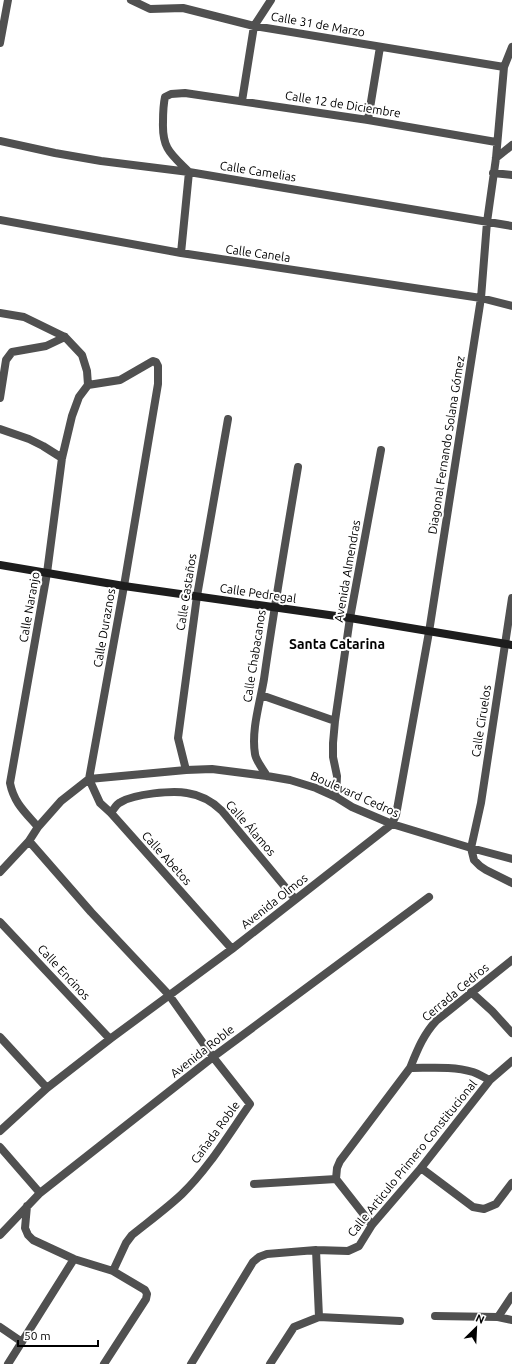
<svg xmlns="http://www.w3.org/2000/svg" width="512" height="1364" font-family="Ubuntu,sans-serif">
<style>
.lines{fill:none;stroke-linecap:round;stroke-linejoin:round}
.street{stroke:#505050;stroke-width:8}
.secondary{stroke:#1d1d1d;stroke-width:8}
.labels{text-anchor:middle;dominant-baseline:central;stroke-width:4;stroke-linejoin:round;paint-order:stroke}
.street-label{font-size:12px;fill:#000;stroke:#fff}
.quarter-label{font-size:14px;font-weight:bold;fill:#000;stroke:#fff}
</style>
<rect width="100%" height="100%" fill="#fff"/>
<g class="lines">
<path class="street" d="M131,0L150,9L183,8L254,26L504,67
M0,43L8,0
M242,101L254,26L271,0
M368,120L380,47
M0,141L55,153L101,161L189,172L512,226
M496,158L512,145
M189,172C171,154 162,149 163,122C163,114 163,106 165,97L171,94L185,93L368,120L496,142
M493,173L512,175
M0,220L181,253L481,298L512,306
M181,253L189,172
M0,313L24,317L65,337L82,355L87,371L88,385
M0,398L6,360L12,352L46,346L65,337
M0,429L29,439L43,446L62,458
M512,598L481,803L471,848L474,860L480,866L486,870L512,883
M261,695L335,721
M186,770L178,738L197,596L228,419
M267,776C263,769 256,761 255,754C251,730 260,703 264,679C274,608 286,538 298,467
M89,779L186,770L212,769L267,776L290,780L316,788L336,797L352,807L392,824L471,848L512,859
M89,779L100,803L111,813L232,949
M336,797L337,776L333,757V743L335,721L350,618L381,450
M111,813C114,809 116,804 121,802C134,794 173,790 187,793C201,795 213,802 222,811L295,899
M38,827C25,812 14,803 10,783L47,573L62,458L72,416L79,397L88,385
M29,841L91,912L169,995L213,1057L250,1104C229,1134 208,1169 182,1194C166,1209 148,1222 132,1235L126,1243L113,1271
M0,872L29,841L38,827L61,801L89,779L124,586L158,384V366L156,362L153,361L120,380L88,385
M0,922L110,1039
M471,992L492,1011L512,1033
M0,1037L47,1088
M410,1068C417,1051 423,1035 436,1021L512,960
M0,1131L47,1088L110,1039L232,949L392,824L396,815L429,632L481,298L487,222L496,158L504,67L512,47
M0,1147L40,1193
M421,1168L473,1207L484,1209L496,1204L512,1183
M336,1179L337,1168L340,1161L410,1068C431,1068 453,1066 473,1072C479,1074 485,1078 490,1080
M336,1179L372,1225
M254,1184L336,1179
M27,1206L25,1228L28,1235L33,1240L74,1259L113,1271L145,1290L147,1294L146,1299L104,1364
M0,1235L40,1193L213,1057L429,897
M316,1250L319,1317
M435,1316L498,1317L512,1320
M498,1317L512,1296
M0,1327L22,1342
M8,1364L74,1259
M191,1364L253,1262L259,1257L267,1254L316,1250L348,1251L359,1246L372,1225L421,1168L490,1080L512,1061
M270,1364L294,1327L319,1317L400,1321"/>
<path class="secondary" d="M0,565L124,586L350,618L512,645"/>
</g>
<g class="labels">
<g class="street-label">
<text transform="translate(318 24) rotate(10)">Calle 31 de Marzo</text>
<text transform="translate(343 104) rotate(9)">Calle 12 de Diciembre</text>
<text transform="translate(258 171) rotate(9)">Calle Camelias</text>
<text transform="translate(258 253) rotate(8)">Calle Canela</text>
<text transform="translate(446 445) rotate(-81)">Diagonal Fernando Solana Gómez</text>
<text transform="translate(347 571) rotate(-80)">Avenida Almendras</text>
<text transform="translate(186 592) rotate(-81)">Calle Castaños</text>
<text transform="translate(258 593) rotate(8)">Calle Pedregal</text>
<text transform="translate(29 607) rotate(-80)">Calle Naranjo</text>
<text transform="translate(104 628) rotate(-80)">Calle Duraznos</text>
<text transform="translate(254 656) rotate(-81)">Calle Chabacanos</text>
<text transform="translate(481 721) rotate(-81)">Calle Ciruelos</text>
<text transform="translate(355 794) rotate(24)">Boulevard Cedros</text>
<text transform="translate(251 828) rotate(49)">Calle Álamos</text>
<text transform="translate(167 858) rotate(48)">Calle Abetos</text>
<text transform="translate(274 901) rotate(-38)">Avenida Olmos</text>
<text transform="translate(64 972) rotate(47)">Calle Encinos</text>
<text transform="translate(455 992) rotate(-40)">Cerrada Cedros</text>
<text transform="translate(202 1051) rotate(-38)">Avenida Roble</text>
<text transform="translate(215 1132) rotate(-54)">Cañada Roble</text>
<text transform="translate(412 1158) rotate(-51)">Calle Articulo Primero Constitucional</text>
</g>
<g class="quarter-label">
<text x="337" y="644">Santa Catarina</text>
</g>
</g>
<g transform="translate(476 1328) rotate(24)" stroke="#ffffff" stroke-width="3" paint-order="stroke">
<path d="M0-3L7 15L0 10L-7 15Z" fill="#000000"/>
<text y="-6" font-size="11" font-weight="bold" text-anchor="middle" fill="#000000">N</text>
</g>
<path d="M18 1340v6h80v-6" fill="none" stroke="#000000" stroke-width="2"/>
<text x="24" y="1340" font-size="12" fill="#000000" stroke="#ffffff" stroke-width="3" paint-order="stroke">50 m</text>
</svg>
